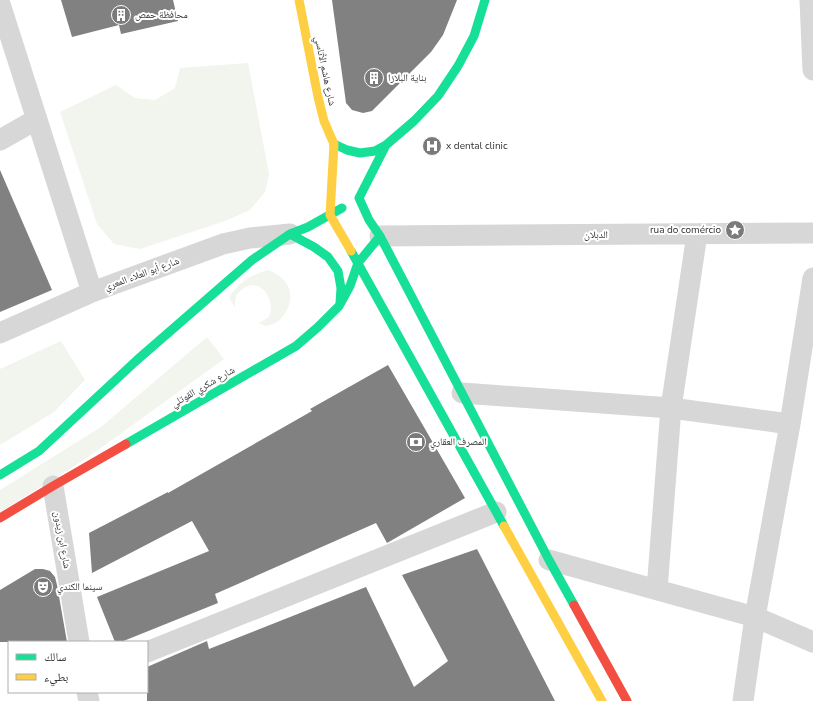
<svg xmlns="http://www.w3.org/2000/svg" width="813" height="701" font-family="'Nunito Sans','Noto Naskh Arabic',sans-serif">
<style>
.green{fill:#f1f5ed}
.building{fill:#818181}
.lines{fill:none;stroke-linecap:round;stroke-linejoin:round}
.street{stroke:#d7d7d7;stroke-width:21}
.fast{stroke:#16e098;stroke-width:9}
.slow{stroke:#ffcf43;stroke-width:9}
.jam{stroke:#f24e42;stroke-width:9}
.labels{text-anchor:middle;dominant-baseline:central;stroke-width:4;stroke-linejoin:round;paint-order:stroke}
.poi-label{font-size:10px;fill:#333;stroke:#fff;text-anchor:start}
.street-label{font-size:10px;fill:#333;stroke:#fff}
</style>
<rect width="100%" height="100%" fill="#fff"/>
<path class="green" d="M248,63L269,174L265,192L250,210L225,221L140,249L114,244L97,224L60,112L116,85L135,98L155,100L175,88L180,68Z
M268,270C315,288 276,338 259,323L269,317C270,314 271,310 271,307C271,294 258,279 244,288C240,291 237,293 236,297C235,300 235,304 235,307L229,298C237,283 253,274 268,270Z
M207,337L224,359L84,460L0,512V490L101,427Z
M61,341L85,380L54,412L0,445V369Z"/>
<path class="building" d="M61,0H173L178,21L121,34L119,25L72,37Z
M332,0H457L443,35L431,52L372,111L363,113L352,110L346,103Z
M0,170L52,290L0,312Z
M388,365L465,498L387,543L376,523L215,594L218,603L121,642H115L97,597L209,551L192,521L92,573L89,533L168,492V493L312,411L310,409Z
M477,549L555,701H147V667L207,641L209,649L366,587L414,687L448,661L402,575Z
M35,569H43L50,571L55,577L57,585L67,642H0V590Z"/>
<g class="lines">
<path class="street" d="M810,0L813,70
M0,4L92,292
M0,140L37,119
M380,236L813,233
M0,333L92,292L223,244L250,238L290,234
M462,393L671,408L790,424
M53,486L79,642
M549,560L755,617L813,642
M657,590L671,408L697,234
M147,652L496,512
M87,692L89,701
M743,701L755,617L790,424L813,278"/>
<path class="fast" d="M334,144L347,150L360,153L375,151L386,145L414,121L438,96L458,66L474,36L485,0
M386,145L359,198L369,220L380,236L549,560L574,605
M290,234L314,247L328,257L338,271L341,288L340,303
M351,251L504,526
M126,444L296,346L318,327L339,306L350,286L358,263L380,236
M0,475L39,451L137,360L252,260L290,234L308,227L342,208"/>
<path class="slow" d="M299,0L318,97L324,121L334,144L330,215L351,251
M504,526L602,701"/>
<path class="jam" d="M0,518L53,486L126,444
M574,605L627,701"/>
</g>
<defs>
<g id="building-disc" transform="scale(1)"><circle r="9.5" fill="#7a7a7a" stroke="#fff"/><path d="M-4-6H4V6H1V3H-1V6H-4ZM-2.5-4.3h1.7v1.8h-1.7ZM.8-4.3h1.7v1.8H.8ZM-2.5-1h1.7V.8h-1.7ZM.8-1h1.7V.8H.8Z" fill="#fff"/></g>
<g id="hospital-disc" transform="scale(1)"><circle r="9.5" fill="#7a7a7a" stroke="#fff"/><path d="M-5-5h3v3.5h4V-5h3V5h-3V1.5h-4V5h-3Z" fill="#fff"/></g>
<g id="sight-disc" transform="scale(1)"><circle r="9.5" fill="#7a7a7a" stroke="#fff"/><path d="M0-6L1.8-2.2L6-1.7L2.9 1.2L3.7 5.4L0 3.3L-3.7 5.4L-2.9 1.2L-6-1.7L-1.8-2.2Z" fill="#fff"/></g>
<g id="bank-disc" transform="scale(1)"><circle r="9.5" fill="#7a7a7a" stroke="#fff"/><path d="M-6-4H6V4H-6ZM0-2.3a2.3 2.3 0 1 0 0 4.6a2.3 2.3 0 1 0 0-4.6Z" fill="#fff"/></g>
<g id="theatre-disc" transform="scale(1)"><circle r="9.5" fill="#7a7a7a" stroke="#fff"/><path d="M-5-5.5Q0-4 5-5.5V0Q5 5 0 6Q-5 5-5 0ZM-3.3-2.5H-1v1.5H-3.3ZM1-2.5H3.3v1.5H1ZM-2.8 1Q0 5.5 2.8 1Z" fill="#fff"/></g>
</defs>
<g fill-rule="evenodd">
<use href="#building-disc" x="121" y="15"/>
<use href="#building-disc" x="374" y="78"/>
<use href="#hospital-disc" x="432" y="146"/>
<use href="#sight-disc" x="735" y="230"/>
<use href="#bank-disc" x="416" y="442"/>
<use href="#theatre-disc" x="43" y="587"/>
</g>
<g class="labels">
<g class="poi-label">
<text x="135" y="15">محافظة حمص</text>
<text x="388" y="78">بناية البلازا</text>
<text x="446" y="146">x dental clinic</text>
<text x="721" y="230" text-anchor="end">rua do comércio</text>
<text x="430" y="442">المصرف العقاري</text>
<text x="57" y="587">سينما الكندي</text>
</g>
<g class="street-label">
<text transform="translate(325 71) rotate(78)">شارع هاشم الأتاسي</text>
<text x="596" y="235">الدبلان</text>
<text transform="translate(142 274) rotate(-20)">شارع أبو العلاء المعري</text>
<text transform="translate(203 387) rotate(-30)">شارع شكري القوتلي</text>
<text transform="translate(62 540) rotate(80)">شارع ابن زيدون</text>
</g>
</g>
<rect x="8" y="641" width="140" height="52" fill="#ffffff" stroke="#adadad"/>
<rect x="16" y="654" width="20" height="6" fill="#16e098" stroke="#adadad"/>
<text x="44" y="661" font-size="12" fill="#333333">سالك</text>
<rect x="16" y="674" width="20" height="6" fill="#ffcf43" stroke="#adadad"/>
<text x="44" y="681" font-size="12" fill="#333333">بطيء</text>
</svg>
